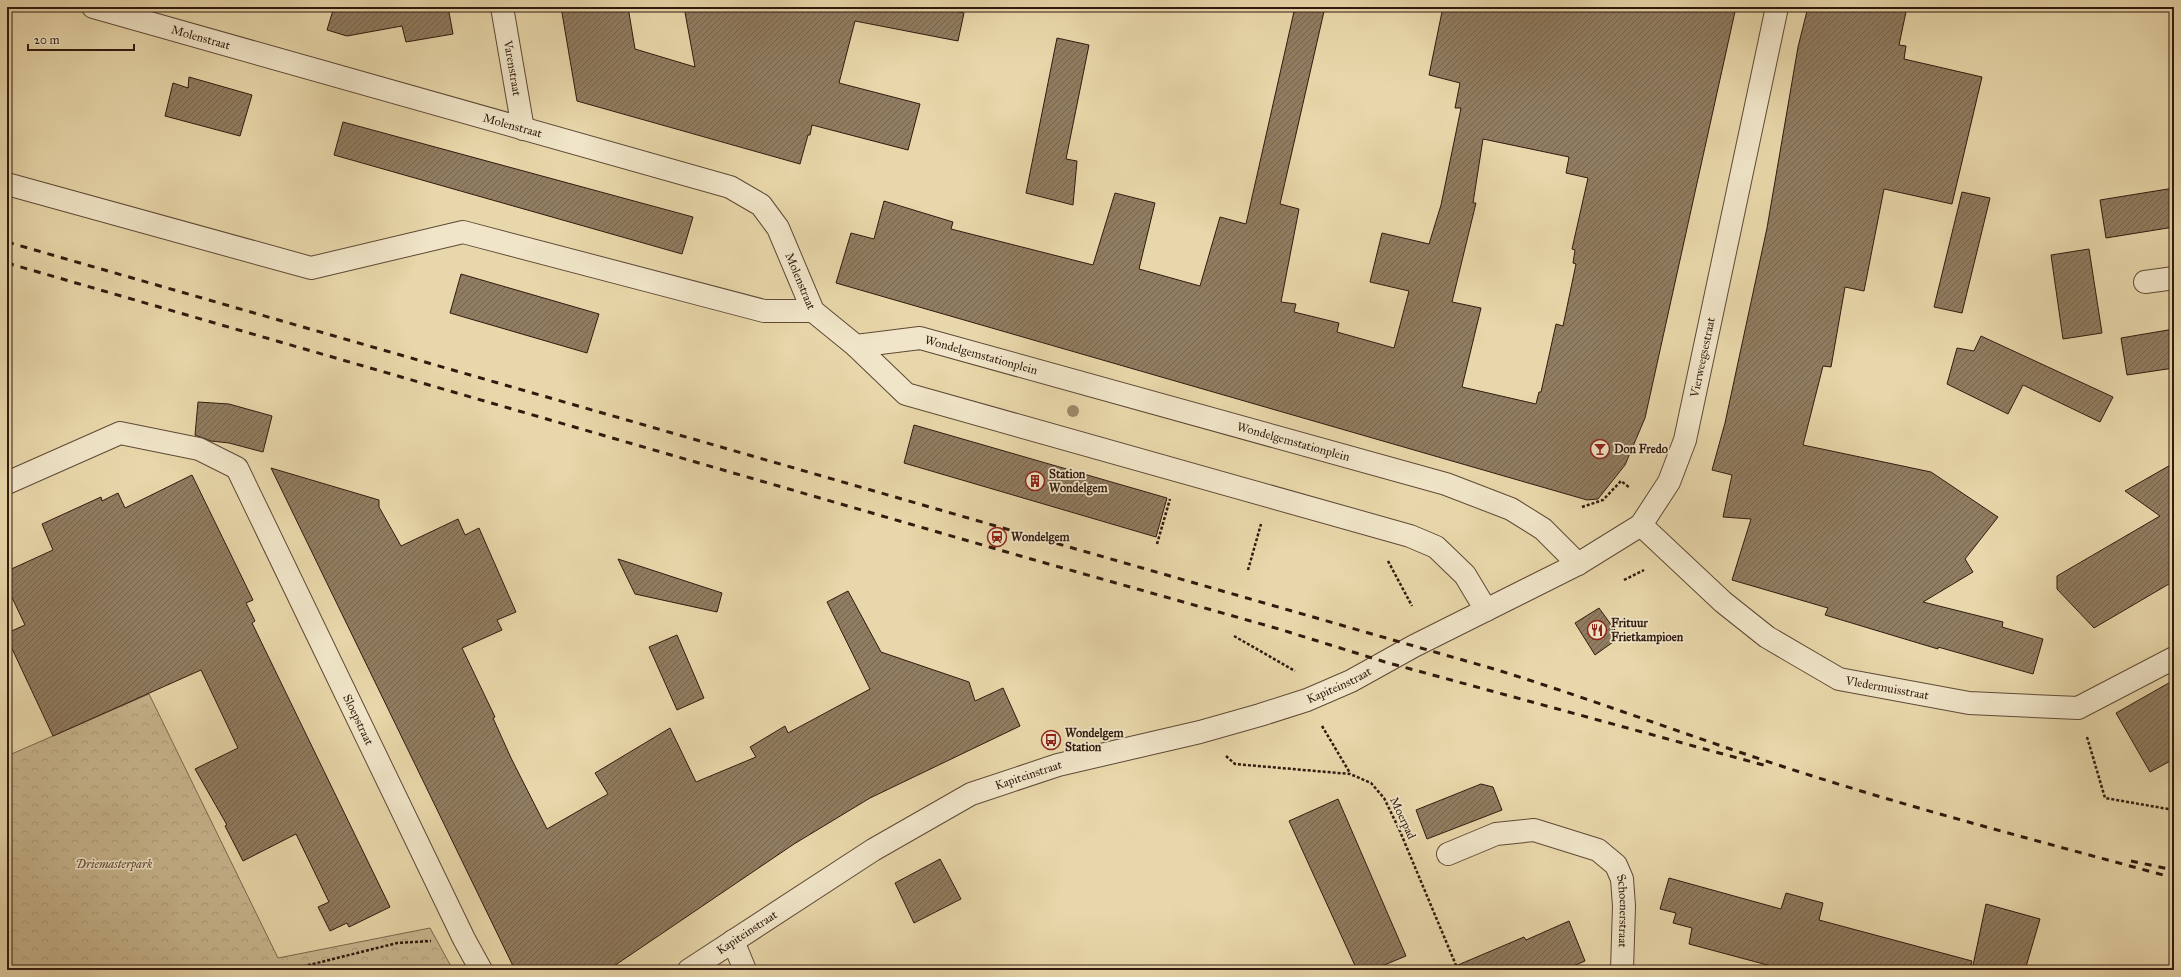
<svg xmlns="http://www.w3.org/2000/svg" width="2181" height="977" font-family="'IM FELL Great Primer',serif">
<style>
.park{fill:url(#park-crowns);stroke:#7d6850}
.building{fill:url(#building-hatch);stroke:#311a0f;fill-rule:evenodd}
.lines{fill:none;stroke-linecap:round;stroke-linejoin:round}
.minor-casing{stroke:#5f4936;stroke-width:24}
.path{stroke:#311a0f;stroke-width:2.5;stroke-dasharray:3 2;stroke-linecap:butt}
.minor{stroke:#f0e5c8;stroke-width:22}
.rail{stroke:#311a0f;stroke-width:3;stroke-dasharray:7 7;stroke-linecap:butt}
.tree{fill:#9d896a}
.labels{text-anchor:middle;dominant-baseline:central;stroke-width:3.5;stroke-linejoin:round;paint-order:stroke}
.street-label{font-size:12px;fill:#311a0f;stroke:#f0e5c8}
.poi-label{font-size:12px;font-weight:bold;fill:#311a0f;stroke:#f0e5c8;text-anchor:start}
.park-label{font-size:12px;font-style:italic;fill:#5f4936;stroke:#f0e5c8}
</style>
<defs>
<pattern id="park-crowns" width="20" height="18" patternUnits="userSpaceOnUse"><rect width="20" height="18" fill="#c9b790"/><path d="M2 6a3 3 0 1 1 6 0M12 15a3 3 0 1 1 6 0" fill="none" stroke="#ad9d7b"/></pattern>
<pattern id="building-hatch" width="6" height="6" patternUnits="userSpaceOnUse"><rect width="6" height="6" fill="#907c60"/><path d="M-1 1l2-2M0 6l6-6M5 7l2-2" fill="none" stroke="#76654e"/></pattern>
</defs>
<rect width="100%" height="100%" fill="#e8d7aa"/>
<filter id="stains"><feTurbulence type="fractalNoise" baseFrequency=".005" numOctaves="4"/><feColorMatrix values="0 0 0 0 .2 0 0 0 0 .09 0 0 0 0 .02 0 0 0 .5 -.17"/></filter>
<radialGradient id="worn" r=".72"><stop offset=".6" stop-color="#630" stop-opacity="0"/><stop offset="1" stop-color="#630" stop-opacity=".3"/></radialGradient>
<path class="park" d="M149,694L278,958L430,928L453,970H7V756Z"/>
<path class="building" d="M334,7H448L453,34L406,42L402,26L347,36L327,30Z
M561,7H628L635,49L695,67L684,7H935L964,13L958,41L855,21L839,83L920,104L908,150L812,125L810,135H808L800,164L577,101Z
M1295,7H1325L1280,204L1299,209L1281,302L1296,304L1294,312L1339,323L1337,332L1394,348L1409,291L1370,282L1382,233L1429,244L1441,205L1461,108H1455L1460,83L1429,75L1443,7H1736L1645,418L1625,465L1598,499L1587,500L836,283L851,233L874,239L884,201L953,222L951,229L1093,265L1115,193L1155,203L1139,269L1200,286L1220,217L1246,224ZM1483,139L1569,157L1566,173L1588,178L1572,249L1575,250L1573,263L1576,264L1563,326L1556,324L1541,392H1539L1536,404L1462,387L1481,308L1452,302L1476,203H1473Z
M1808,7H1907L1899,45L1906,46L1904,59L1982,77L1952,204L1884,189L1864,291L1845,287L1831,367L1823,366L1803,445L1931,472L1998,517L1965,559L1973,572L1923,602L2003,622L2002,627L2043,639L2033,674L1938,647V649L1825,615L1828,608L1732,580L1751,519L1723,517L1732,475L1712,470L1725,423L1767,228L1798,47Z
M1057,38L1089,45L1066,159L1077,161L1073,205L1026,193Z
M189,77L252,95L240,136L165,116L173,83L188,88Z
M343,122L693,217L682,254L334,155Z
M2174,188V227L2106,238L2100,200Z
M1962,192L1990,198L1962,313L1934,307Z
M2089,249L2102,333L2063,339L2051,255Z
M461,274L599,314L587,353L450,313Z
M2174,329V368L2127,375L2121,338Z
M1981,336L2113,397L2100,422L2023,385L2008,414L1947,384L1957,348L1974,351Z
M198,402L229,404L272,416L263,452L229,443L211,441L195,435Z
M914,425L1167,498L1156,537L904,463Z
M2174,463V581L2094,628L2057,589V576L2160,516L2125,491Z
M271,468L379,500V507L401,546L458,519L465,535L479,528L516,612L497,620L502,630L462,648L495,717L493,718L511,758L547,829L608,794L595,773L670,728L696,782L756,757L750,747L785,726L788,733L870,689L827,602L848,591L881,652L969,682L975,701L1003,688L1020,726L870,798L794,844L608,970H515Z
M192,475L253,600L246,603L255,621L252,623L390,907L349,927L347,923L330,931L318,907L329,902L296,834L243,861L225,826L227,825L195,769L238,748L201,670L53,736L7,638V633L25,625L7,587V571L53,550L42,524L101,497L102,501L118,493L125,508Z
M618,559L722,593L717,612L635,594Z
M1599,608L1620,637L1595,655L1575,623Z
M677,635L704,698L677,710L649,647Z
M2174,680V759L2150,772L2116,713Z
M1481,784L1493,787L1502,810L1427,839L1416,810Z
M1338,799L1406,956L1372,970H1357L1289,821Z
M940,859L961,899L914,923L895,883Z
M1669,878L1781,909L1786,893L1823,903L1819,920L1972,961L1970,970H1786L1689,944L1692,928L1673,923L1676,913L1660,909Z
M1986,904L2040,919L2025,970H1972Z
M1569,921L1585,961L1564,970H1446L1524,937L1526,940Z"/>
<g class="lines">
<g class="minor-casing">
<g id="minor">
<path id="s1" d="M93,7L730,187L761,205L778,228L813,311L856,346L906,394L1410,536L1436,547L1465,575L1486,610"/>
<path id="s2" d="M502,7L523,129"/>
<path d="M7,184L311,268L463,232L764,311H813"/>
<path d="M2145,282L2174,278"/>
<path id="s3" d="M856,346L920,338L1446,484L1511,509L1543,529L1578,564"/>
<path id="s4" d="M7,483L120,433L199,449L237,468L464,939L481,970"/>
<path id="s5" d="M1641,525L1723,602L1767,637L1839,679L1969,703L2078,708L2174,658"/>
<path id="s6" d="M1448,854L1496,834L1534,830L1598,850L1616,865L1622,879L1624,906L1622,970"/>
<path d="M733,941L745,970"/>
<path id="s7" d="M689,970L873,850L971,794L1058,765L1200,732L1260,715L1307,700L1351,681L1414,646L1578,564L1641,525L1669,482L1685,440L1777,7"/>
</g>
</g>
<path class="path" d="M1582,507L1603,500L1621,481L1630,488
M1157,544L1170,499
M1388,561L1412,606
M1248,570L1261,524
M1624,580L1644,570
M1234,636L1295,671
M1322,726L1350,773
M2087,737L2105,798L2174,810
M1226,756L1235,764L1350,774L1371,783L1384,798L1399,829L1458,970
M243,970L305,966L397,943L431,941"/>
<use href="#minor" class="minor"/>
<path class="rail" d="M7,242L1494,669C1598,701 1699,740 1803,773C1925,812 2050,844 2174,878
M7,263L1031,559L1279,629L1385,662L1767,766
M2131,861L2174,870"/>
</g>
<circle class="tree" cx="1073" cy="411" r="6"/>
<defs>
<g id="bar-ring" transform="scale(1)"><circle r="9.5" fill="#f0e5c8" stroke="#8f2418" stroke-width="1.5"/><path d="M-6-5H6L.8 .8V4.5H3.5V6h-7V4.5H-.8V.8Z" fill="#8f2418"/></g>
<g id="building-ring" transform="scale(1)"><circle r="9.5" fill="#f0e5c8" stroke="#8f2418" stroke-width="1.5"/><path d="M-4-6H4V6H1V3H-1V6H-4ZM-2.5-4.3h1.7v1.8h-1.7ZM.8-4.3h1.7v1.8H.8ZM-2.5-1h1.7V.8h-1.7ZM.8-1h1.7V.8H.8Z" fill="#8f2418"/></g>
<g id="station-ring" transform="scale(1)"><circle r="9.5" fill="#f0e5c8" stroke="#8f2418" stroke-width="1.5"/><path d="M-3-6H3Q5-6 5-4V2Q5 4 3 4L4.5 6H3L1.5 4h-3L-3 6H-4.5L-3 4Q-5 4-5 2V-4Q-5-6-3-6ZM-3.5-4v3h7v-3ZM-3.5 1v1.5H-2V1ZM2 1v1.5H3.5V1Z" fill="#8f2418"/></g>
<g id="restaurant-ring" transform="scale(1)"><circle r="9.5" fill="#f0e5c8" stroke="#8f2418" stroke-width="1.5"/><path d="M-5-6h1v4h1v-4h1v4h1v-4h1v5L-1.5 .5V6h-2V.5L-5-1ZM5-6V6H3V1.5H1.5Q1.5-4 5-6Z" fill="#8f2418"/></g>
<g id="bus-ring" transform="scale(1)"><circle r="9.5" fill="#f0e5c8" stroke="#8f2418" stroke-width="1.5"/><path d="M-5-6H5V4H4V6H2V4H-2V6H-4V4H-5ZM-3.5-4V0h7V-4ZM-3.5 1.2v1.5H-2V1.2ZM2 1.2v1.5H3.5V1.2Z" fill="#8f2418"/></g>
</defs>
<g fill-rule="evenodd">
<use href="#bar-ring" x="1600" y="449"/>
<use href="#building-ring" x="1035" y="481"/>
<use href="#station-ring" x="997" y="537"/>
<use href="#restaurant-ring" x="1597" y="630"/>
<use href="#bus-ring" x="1051" y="740"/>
</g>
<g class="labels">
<g class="street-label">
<text stroke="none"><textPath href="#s1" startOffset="112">Molenstraat</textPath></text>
<text stroke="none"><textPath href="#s2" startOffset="62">Varenstraat</textPath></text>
<text stroke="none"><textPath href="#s1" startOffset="436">Molenstraat</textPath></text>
<text stroke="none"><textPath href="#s1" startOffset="784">Molenstraat</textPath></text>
<text stroke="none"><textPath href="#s3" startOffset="128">Wondelgemstationplein</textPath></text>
<text stroke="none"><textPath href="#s7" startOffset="1240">Vierweegsestraat</textPath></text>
<text stroke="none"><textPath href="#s3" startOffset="452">Wondelgemstationplein</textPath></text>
<text stroke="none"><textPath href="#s7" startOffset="717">Kapiteinstraat</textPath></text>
<text stroke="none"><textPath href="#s5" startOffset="301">Vledermuisstraat</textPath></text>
<text stroke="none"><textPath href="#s4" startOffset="526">Sloepstraat</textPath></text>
<text stroke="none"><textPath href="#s7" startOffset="393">Kapiteinstraat</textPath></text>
<text transform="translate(1403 818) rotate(65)">Moerpad</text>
<text stroke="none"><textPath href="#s6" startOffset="228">Schoenerstraat</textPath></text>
<text stroke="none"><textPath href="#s7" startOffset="69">Kapiteinstraat</textPath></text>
</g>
<g class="poi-label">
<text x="1614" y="449">Don Fredo</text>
<text x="1049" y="474">Station<tspan x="1049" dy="14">Wondelgem</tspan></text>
<text x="1011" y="537">Wondelgem</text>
<text x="1611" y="623">Frituur<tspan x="1611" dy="14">Frietkampioen</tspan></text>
<text x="1065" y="733">Wondelgem<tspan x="1065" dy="14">Station</tspan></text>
</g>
<g class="park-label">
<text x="114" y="864">Driemasterpark</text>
</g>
</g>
<rect width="2181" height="977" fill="none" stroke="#e8d7aa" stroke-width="24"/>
<rect x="8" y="8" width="2165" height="961" fill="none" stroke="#311a0f" stroke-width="2"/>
<rect x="12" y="12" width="2157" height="953" fill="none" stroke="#311a0f"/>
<path d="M28 44v6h106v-6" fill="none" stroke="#311a0f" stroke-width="2"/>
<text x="34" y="44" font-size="12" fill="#311a0f" stroke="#f0e5c8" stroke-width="3" paint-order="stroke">20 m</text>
<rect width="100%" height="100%" filter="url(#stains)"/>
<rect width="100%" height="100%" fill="url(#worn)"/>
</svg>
